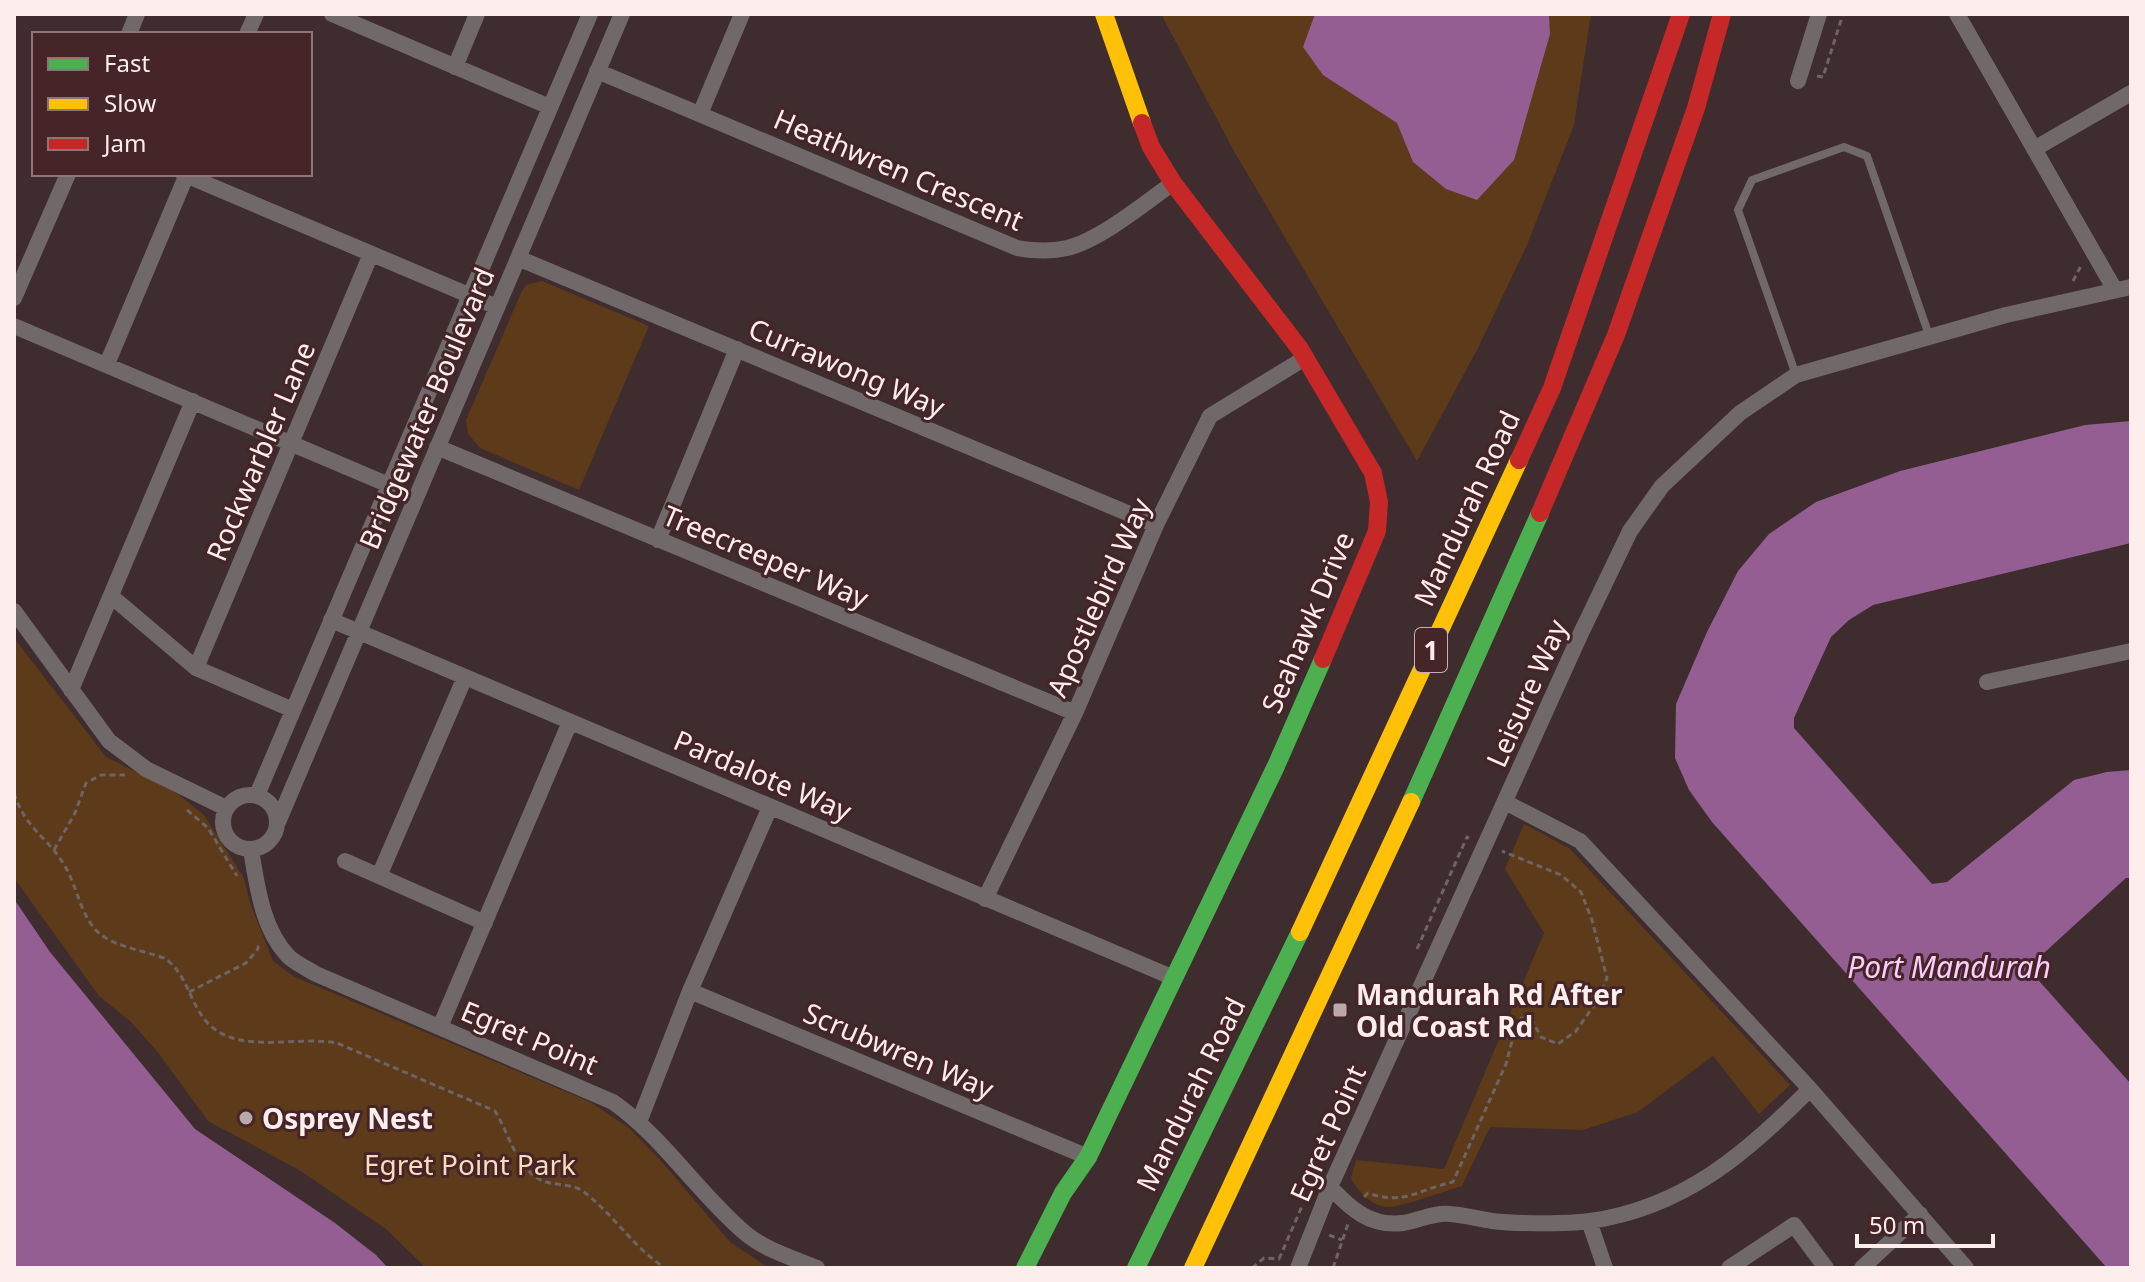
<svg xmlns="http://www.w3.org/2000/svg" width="2145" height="1282" font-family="'Noto Sans',sans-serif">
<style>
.green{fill:#5d3a19}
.water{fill:#945e93}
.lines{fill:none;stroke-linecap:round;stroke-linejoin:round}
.path{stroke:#6e6365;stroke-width:3;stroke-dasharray:6 4;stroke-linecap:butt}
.lane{stroke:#71686a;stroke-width:8}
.street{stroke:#71686a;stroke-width:16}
.fast{stroke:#4caf50;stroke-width:18}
.slow{stroke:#ffc107;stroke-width:18}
.jam{stroke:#c62828;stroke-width:18}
.poi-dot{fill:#bba9aa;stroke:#452528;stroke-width:3}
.labels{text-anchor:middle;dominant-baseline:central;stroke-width:6;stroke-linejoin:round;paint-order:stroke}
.shield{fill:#452528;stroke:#c6b1b2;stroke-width:2}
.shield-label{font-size:26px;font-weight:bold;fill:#feeded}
.street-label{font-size:28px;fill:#feeded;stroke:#452528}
.poi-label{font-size:28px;font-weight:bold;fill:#feeded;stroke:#452528;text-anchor:start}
.park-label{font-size:28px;fill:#fcdabc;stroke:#452528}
.water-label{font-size:30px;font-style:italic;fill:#fdccfc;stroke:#452528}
</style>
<rect width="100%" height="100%" fill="#3e2c2e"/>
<path class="green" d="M1161,14H1591L1574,125L1527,245L1478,348L1417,461L1235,153Z
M542,281L649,326L579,490L480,448L468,434L466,420L521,293L526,285Z
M14,638L106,757L174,791L204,815L244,878L250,903L273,961L293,976L590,1102L629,1128L663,1163L730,1242L769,1268H426L386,1229L299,1170L208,1121L157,1051L130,1021L99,996L14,878Z
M1524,824L1569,848L1790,1085L1759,1114L1713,1056L1638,1112L1583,1130L1490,1127L1462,1186C1447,1190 1402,1207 1389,1207C1372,1207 1358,1192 1351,1178L1356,1160L1444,1169L1544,933L1505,869Z"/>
<path class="water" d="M1315,14H1549L1550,34L1514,160L1477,200L1446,189L1413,162L1397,123L1323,75L1303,47Z
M2131,421V543L1873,605L1849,620L1831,637L1794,718V728L1932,884L1947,882L2074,780L2107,772L2131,770V878H2126L2033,963L2032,973L2131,1084V1268H2107L1712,822L1689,790L1675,758L1676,704L1707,632L1738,571L1769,534L1816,502L1900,471L2085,425Z
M14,899L50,952L195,1129L335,1223L376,1255L388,1268H14Z"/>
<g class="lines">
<path class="path" d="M1817,76L1823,77L1843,14
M2073,281L2082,264
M14,793C26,831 49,837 66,868C78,889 81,918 100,934C116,947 145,951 164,958C186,972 189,1000 205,1020C236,1057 296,1035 337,1043L495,1111C509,1133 516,1169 543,1181C556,1186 572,1183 584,1192C614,1215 633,1247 665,1268
M187,810L208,828L237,876
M54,850L75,813L86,783L101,775H125
M1417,949L1467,837L1469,838
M189,992L246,963L258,949V944
M1364,1197L1368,1193C1404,1206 1419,1189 1453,1182L1506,1064L1516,1026L1521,1018L1533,1022L1541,1037L1558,1044L1576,1031L1597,1001L1607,978L1592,920L1581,892L1561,875L1502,851
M1329,1235L1342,1240
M1279,1259L1303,1204
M1252,1268L1264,1258L1280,1259
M1333,1268L1348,1224"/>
<path class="lane" d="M1796,375L1738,210L1752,180L1844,147L1867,156L1930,338"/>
<path class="street" d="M332,14L550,107
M1957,14L2115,290
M129,34L137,14
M247,34L256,14
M455,67L477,14
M597,71L1017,248C1033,251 1050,252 1067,248C1100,240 1145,203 1173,183
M1798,81L1819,14
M700,114L742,14
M2034,149L2131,93
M183,174L497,307
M518,258L1156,525
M14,298L68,174
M14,326L389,485
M107,364L187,174
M437,447L1075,713
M658,540L737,349
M111,596L196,668L293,710
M14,611L109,741L146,769L226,808
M331,620L1174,978
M196,668L371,254
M1987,682L2131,651
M71,690L193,401
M223 822a27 27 0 1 1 54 0a27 27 0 1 1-54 0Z
M257,795L590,14
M1505,802L1580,841L1810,1089L1966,1268
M278,822L622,14
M251,850C257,885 262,930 289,957C297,964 308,969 316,974L613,1102C664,1138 698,1193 745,1233C765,1250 793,1258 817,1268
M345,861L485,923
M379,876L465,677
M985,899L1075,713L1156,525L1210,416L1305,358
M690,991L1088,1157
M440,1027L570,722
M639,1122L690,991L770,807
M1330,1187C1351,1209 1370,1227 1403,1223C1418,1221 1434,1212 1450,1214C1464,1215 1478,1219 1492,1221C1515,1224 1568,1224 1590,1221C1683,1208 1747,1153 1810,1089
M1589,1221L1605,1268
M1298,1268L1330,1187L1581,633L1630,531L1662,486L1740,413L1796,375L2006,315L2131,287
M1729,1268L1794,1225L1826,1268
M1862,1268L1920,1214"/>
<path class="fast" d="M1411,802L1540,513
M1025,1268L1063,1193L1088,1157L1276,766L1323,659
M1136,1268L1300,932"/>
<path class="slow" d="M1104,14L1142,123
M1300,932L1519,460
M1193,1268L1411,802"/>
<path class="jam" d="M1142,123L1151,147L1173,183L1300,349L1373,473L1379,502L1377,531L1323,659
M1519,460L1552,388L1681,14
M1540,513L1616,335L1696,108L1722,14"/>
</g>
<g class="poi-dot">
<rect x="1332" y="1002" width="16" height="16" rx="4"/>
<circle cx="246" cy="1118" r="8"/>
</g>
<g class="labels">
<rect class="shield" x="1415" y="628" width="32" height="44" rx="6"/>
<g class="shield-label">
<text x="1431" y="650">1</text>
</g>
<g class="street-label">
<text transform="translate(899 169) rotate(23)">Heathwren Crescent</text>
<text transform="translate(847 367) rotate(23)">Currawong Way</text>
<text transform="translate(426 408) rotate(-67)">Bridgewater Boulevard</text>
<text transform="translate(260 451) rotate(-67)">Rockwarbler Lane</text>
<text transform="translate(1466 508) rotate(-65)">Mandurah Road</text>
<text transform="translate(766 556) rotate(23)">Treecreeper Way</text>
<text transform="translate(1098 597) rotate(-66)">Apostlebird Way</text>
<text transform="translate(1307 622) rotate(-67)">Seahawk Drive</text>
<text transform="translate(1526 693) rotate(-66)">Leisure Way</text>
<text transform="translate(763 775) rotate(23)">Pardalote Way</text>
<text transform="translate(530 1037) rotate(23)">Egret Point</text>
<text transform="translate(899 1050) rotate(23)">Scrubwren Way</text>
<text transform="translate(1190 1094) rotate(-64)">Mandurah Road</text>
<text transform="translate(1327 1133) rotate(-66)">Egret Point</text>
</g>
<g class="poi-label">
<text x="1356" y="994">Mandurah Rd After<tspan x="1356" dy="32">Old Coast Rd</tspan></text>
<text x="262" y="1118">Osprey Nest</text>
</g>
<g class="park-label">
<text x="470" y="1164">Egret Point Park</text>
</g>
<g class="water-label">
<text x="1949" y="966">Port Mandurah</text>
</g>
</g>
<rect width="2145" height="1282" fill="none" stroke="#feeded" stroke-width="32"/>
<rect x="32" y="32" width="280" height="144" fill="#452528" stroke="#8f7577" stroke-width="2"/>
<rect x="48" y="58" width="40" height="12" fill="#4caf50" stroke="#8f7577" stroke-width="2"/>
<text x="104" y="72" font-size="24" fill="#feeded">Fast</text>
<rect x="48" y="98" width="40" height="12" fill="#ffc107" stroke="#8f7577" stroke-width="2"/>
<text x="104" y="112" font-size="24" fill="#feeded">Slow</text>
<rect x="48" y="138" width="40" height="12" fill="#c62828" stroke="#8f7577" stroke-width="2"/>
<text x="104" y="152" font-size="24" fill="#feeded">Jam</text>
<path d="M1857 1234v12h136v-12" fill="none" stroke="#feeded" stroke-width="4"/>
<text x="1869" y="1234" font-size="24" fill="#feeded" stroke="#452528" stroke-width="6" paint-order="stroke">50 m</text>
</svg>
